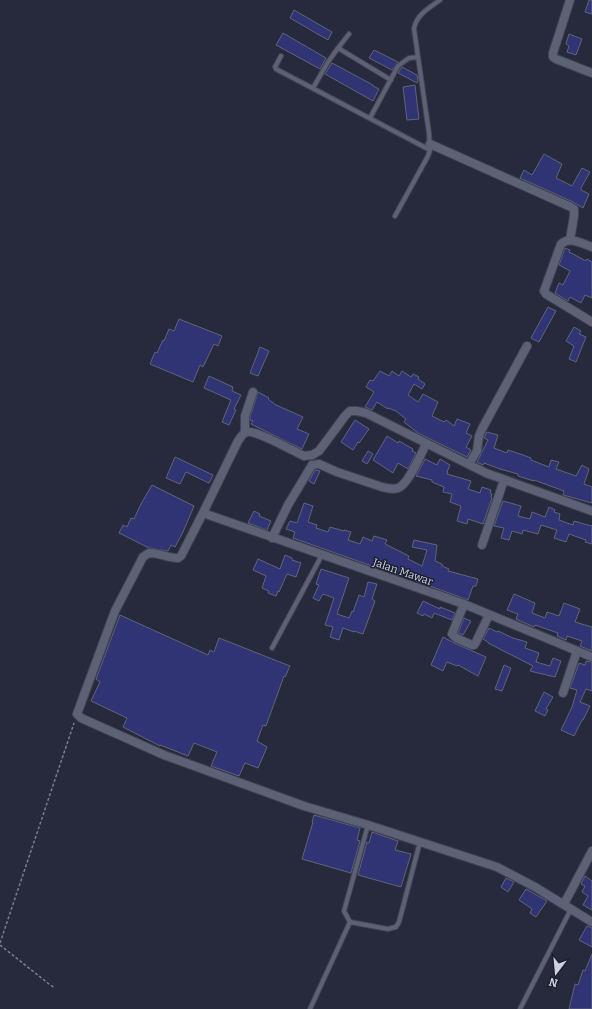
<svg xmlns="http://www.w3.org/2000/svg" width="592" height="1009" font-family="Bitter,serif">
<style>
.building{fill:#303474;stroke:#606479}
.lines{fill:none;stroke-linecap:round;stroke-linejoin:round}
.service-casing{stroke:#424453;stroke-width:6}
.minor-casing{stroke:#424453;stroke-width:10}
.path{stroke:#7a7d8c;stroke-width:1.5;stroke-dasharray:3 2;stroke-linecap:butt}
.service{stroke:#5d6176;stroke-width:4}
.minor{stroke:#5d6176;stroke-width:8}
.labels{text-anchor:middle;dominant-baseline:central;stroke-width:3;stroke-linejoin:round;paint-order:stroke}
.street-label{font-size:11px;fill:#cfd2de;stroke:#1d2031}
</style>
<rect width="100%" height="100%" fill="#272a3c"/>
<path class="building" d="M589,0H592V14L585,12Z
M294,10L332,32L328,40L290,18Z
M283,33L326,58L320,69L276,45Z
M569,34L582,39L576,55L567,52L569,46L566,44Z
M374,50L398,62L392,70L369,58Z
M332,63L373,85V86L379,89L373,101L325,74Z
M402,67L417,75L418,81L417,83L398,73Z
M415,85L419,119L407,120L403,87Z
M544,154L562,164L556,178L572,186L582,168L590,172L581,188V190L589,194L583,208L573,202L520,178L524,170L532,175Z
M565,248L570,250L569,252L575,255L586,261L587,259L592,262V298L585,295L581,303L570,297L568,301L555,293L559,283L563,285L570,271L559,265Z
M548,307L556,311L539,342L531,338Z
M179,319L222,336L218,346L214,344L203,367L200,365L193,382L150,364L155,352L157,353L163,340L164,341L169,329L174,331Z
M574,327L581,331L579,334L586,337L576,362L569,359L574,346L566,341Z
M260,347L269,351L258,376L250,373Z
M380,371L389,376L392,371L399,376L402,371L411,377L413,374L419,377L418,379L425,384L422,389L414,384L408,395L418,402L423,394L438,402L432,416L444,422L446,420L454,426L457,419L470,424L466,433L472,436L466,447L471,450L467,457L418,433L404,422L406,419L396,411L388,408V409L377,402L372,410L365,407L374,392L366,387L370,380L373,381Z
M209,376L233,387L232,391L241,395L234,409L236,410L229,425L222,422L231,400L204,388Z
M258,392L269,398L268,399L276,405L303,417L297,429L309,434L302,449L251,424L253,421L250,420V417Z
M355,420L369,429L359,443L358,442L353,450L341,442Z
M487,432L498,435L494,448L507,453L508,450L523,455L531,458V460L549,467L551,460L559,462L556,469L576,476L582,465L589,469L584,484L592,487V503L563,495L564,491L534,480V481L518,476V474L500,469L484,463L483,465L477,462L488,440L484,438Z
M387,436L398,443L399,441L413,449L412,451L416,453L408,469L398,463L393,473L373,460Z
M368,451L373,454L367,464L362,461Z
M175,457L213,475L209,483L186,472L180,484L166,478Z
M425,459L437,465L440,459L450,465L447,472H448L447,474L471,481L468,489L480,493L482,487L491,490L490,493L492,494L491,497L492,498L483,524L468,519L467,524L457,521L461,506L450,502L452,494L443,492L444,487L432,482V480L416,476Z
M315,470L320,471L314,484L309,481Z
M152,485L194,506L183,532L175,547L171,545L168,551L149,548L119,533L123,525L127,527L131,518L134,519L141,504Z
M503,501L521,506L518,516L530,519L532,512L545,517L549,507L555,510L554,512L560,514L559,520L573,525L574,521L591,526L592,525V544L585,542L586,540L569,534L566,542L554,538L557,530L541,525L538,534L523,530L522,534L512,531L509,540L501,538L504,528L494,526Z
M304,503L313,506L308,522L317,525L316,528L328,532L330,527L344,531V530L351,532L348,540L360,544L363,537L372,541L374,536L387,540L385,544L409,556L408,559L422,566L427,550L412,547L414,540L437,545L435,561L442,564V566L449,569L448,571L478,579L476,586H473L468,600L416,581L419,576L403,569L400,576L293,538L295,532L286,529L290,521L297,523Z
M254,511L260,514L259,516L271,521L267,530L248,523Z
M285,555L292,558V560L301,563L296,577L287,574L279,592L278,591L276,596L268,593L269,591L262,588L266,576L253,570L258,559L280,569Z
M321,569L349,578L337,614L349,618L352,611L353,612L359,595L364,597L368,582L377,584L372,599L375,601L363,634L354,631V632L343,628L339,640L330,637L333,627L325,625L334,598L323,594L319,601L313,598L319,585L316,584Z
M514,594L535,603L532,613L545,618L547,612L559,616L564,603L580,609L575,622L592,627V651L580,646L582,641L567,636L566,640L557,636L558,633L535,625L534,627L516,619L518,614L507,610Z
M423,601L440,609V607L455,613L452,620L434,613L432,618L424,614L423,616L417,613Z
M120,615L208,655L210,650L214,652L219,638L290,666L285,677L284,676L266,726L263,725L257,741L267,747L258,768L245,763L239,776L211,766L217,752L194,743L188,756L160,745V746L123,727L127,718L91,701L100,682L96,679Z
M464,618L471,621L463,635L458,633Z
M489,628L497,632L498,631L513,638L527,642L525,648L539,653L536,662L550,666L553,658L561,661L555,677L530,671L533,666L488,643V642L483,639Z
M443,637L454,643L486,657L478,676L458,665L457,666L447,662L443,671L431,665Z
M586,661L592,662V691L586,689L580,702L590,706L583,720H582L574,736L561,730L572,707L577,690L570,688L579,663L585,665Z
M504,665L511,668L502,691L495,689Z
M544,692L553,697L546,709L548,710L545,716L535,711Z
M314,815L360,828L357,840L360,841L351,873L302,859L313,822H312Z
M372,832L398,841L395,850L411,854L401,887L358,875L367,842L369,843Z
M585,876L592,881V910L583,905L588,896L582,892L585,886L581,884Z
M506,878L514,882L508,892L501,887Z
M526,889L547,901L536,917L530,913L532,909L519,900Z
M587,926L592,928V947L579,940Z
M592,954V1009H569L575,984L578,985L583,970L585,971Z"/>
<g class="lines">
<g class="service-casing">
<path id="service" d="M349,34L338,48L391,80
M281,56L275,67L276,69L430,150
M313,88L328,62L338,48
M370,118L398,66L409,58L418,57
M395,216L428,156L430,150L429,133L414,29C416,15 429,8 440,0
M272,648L322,555
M350,922L344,911L368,825
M310,1009L350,922L388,929L396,927L399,922L420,842
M520,1009L571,909"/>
</g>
<g class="minor-casing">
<path id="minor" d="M570,0L553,53V57L556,59L592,73
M430,144L571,207L574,209V216L570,240
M592,247C583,244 570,236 561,244L544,291L546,294L592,322
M245,433V416L253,392
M469,464L477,451L479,436L482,429L527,346
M592,511L486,473L366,413L357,411H350L345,416L319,451L312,455L304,456C293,451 257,430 247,432C243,433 240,438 238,441L203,513L181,556L178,558C168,558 159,553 149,553L143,557L115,611L77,714L81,718L164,755L304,806L368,825L497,867L535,887L592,922
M203,513L464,604L592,657
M272,538L288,505L312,465L319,464L337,472L382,487C387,488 393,490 398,488C408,485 421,454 426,444
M482,545L504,480
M464,604L452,634L456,638L472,645H474L476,642L489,615
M563,693L577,651
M564,904L592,851"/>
</g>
<path class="path" d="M0,943L74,723
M0,945L49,984L55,988"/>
<use href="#service" class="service"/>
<use href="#minor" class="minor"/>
</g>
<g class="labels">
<g class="street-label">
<text transform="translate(403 572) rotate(19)">Jalan Mawar</text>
</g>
</g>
<g transform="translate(556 973) rotate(196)" stroke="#1d2031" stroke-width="3" paint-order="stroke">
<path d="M0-3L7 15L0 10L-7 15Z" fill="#cfd2de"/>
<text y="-6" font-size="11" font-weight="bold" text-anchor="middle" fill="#cfd2de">N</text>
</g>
</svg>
